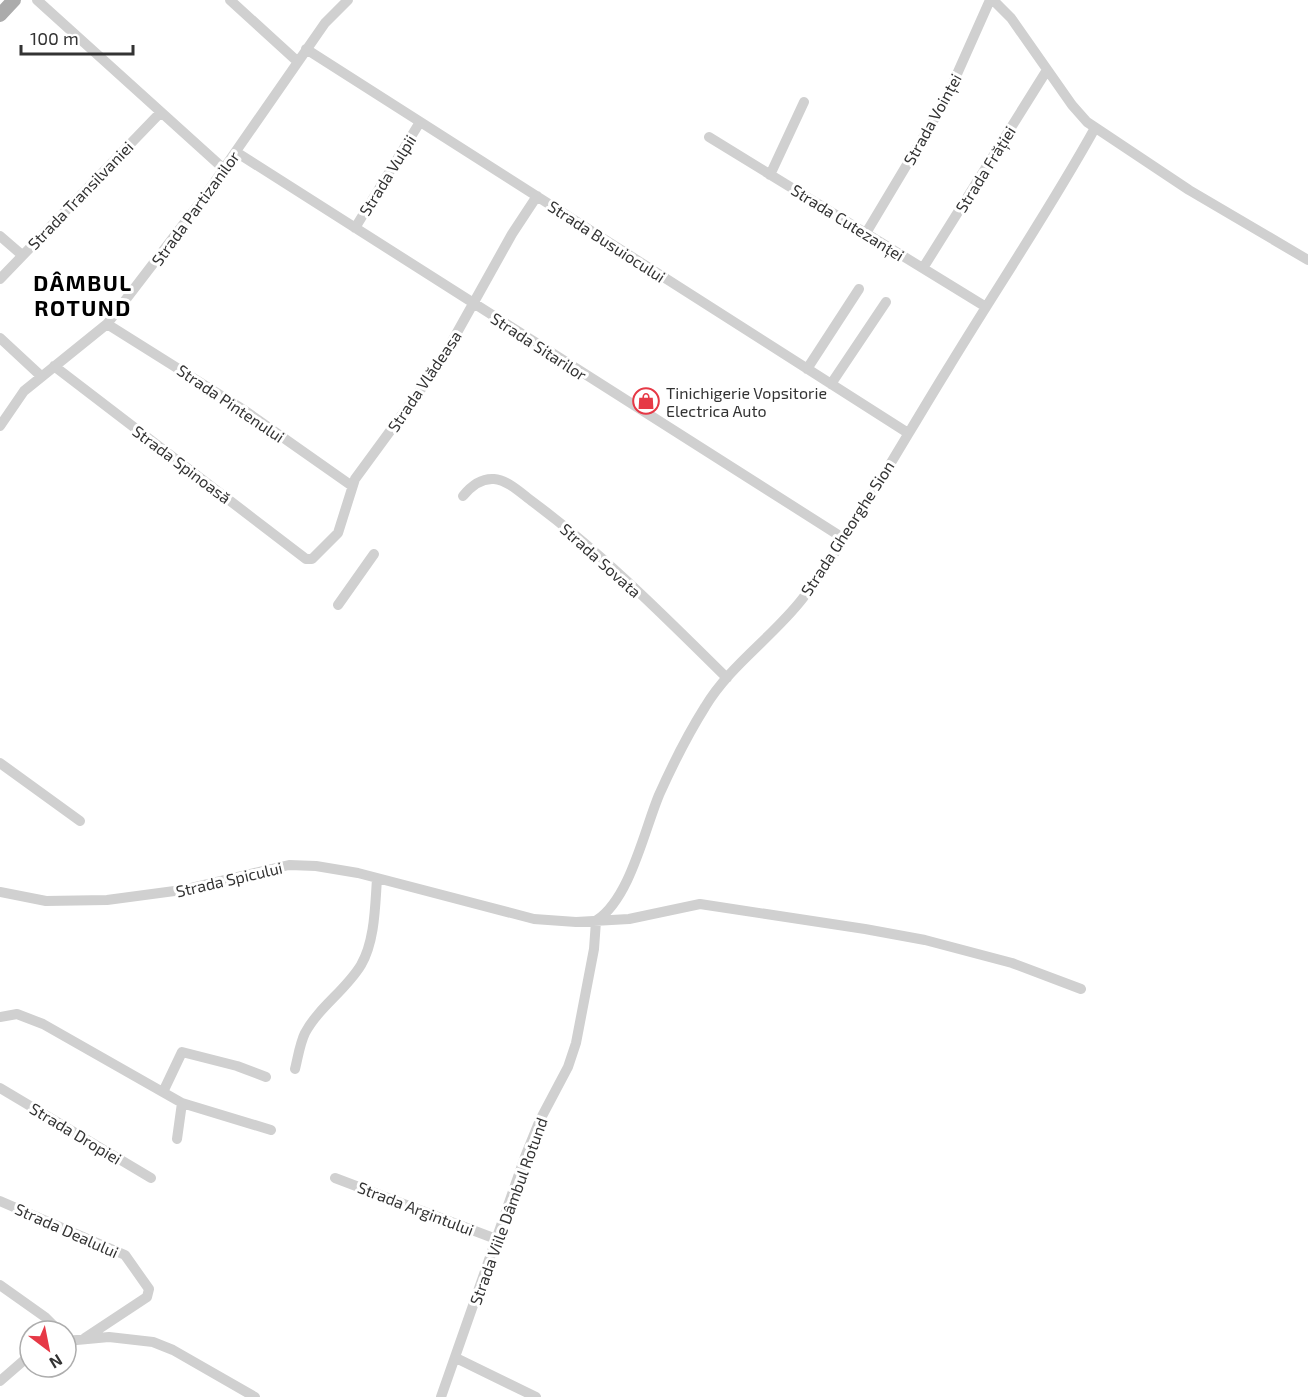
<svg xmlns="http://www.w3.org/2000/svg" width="1308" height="1397" font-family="'Exo 2',sans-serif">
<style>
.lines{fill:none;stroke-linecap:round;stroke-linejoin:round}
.minor{stroke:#d0d0d0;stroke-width:10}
.major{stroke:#ababab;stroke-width:14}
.labels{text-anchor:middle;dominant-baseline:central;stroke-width:6;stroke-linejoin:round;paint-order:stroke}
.street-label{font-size:16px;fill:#333;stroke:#fff}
.poi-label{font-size:16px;fill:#333;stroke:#fff;text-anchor:start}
.district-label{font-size:22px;font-weight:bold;letter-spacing:1.5px;fill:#000;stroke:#fff}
</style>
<rect width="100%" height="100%" fill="#fff"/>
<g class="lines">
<path class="minor" d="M37,0L224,169
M230,0L298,62
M993,0L1011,18L1072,105L1087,122L1189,190L1308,260
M306,49L908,433
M709,137L986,307
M236,152L843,538
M770,175L804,102
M355,228L420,122
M866,233L945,101L990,0
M0,236L22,255
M923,268L1047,70
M0,279L161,112
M107,324L244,410L352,486
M0,338L41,376
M54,366L306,559H312L338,533L355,479L440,363L512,234L537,196
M807,369L859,289
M831,384L886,302
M0,426L24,391L107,324L202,200L325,23L348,0
M463,496C471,486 481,478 494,479C508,480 522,494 533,502C603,554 665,617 727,678
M338,605L374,554
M0,763L80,821
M0,892L46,901L107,900L182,890L289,865L316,866L358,873L534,919L576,922L629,919L700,904L865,929L925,940L1012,963L1081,989
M597,920C630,898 644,831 659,795C672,766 688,734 705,707C730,665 773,637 803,598C856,526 900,446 947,370C996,289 1049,211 1095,128
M0,1017L17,1014L43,1024L182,1103L271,1130
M295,1069C298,1057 300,1043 305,1033C319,1007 346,990 361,965C375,941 375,906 377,879
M0,1088L151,1178
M163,1092L182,1052L237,1066L266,1077
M177,1139L182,1103
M335,1178L496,1239
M0,1201L125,1255L149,1289L147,1297L85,1338
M0,1285L45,1317L59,1331
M66,1341L109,1337L153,1342L173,1350L255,1397
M456,1358L536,1397
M0,1381L30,1355
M441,1397L525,1157L540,1120L568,1067L576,1043L594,949L596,921"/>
<path class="major" d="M0,15L14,0"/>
</g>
<defs>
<g id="shop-ring" transform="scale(1.35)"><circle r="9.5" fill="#fff" stroke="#e63946" stroke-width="1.5"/><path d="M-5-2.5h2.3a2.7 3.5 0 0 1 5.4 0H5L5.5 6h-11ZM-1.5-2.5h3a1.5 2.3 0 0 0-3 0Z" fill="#e63946"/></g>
</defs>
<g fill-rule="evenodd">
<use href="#shop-ring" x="646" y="401"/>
</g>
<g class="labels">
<g class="street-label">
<text transform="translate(932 119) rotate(-61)">Strada Voinței</text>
<text transform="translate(985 169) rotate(-58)">Strada Frăției</text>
<text transform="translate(387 175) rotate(-58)">Strada Vulpii</text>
<text transform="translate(80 195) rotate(-46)">Strada Transilvaniei</text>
<text transform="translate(195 208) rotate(-54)">Strada Partizanilor</text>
<text transform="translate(848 222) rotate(32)">Strada Cutezanței</text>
<text transform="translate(607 241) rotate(33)">Strada Busuiocului</text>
<text transform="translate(539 346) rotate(33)">Strada Sitarilor</text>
<text transform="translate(424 381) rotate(-56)">Strada Vlădeasa</text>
<text transform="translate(231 403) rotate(34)">Strada Pintenului</text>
<text transform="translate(182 464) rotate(37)">Strada Spinoasă</text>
<text transform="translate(847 528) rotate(-57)">Strada Gheorghe Sion</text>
<text transform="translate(601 560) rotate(42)">Strada Sovata</text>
<text transform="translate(229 879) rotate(-13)">Strada Spicului</text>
<text transform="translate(76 1133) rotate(31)">Strada Dropiei</text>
<text transform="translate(416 1208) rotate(21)">Strada Argintului</text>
<text transform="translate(508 1211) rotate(-70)">Strada Viile Dâmbul Rotund</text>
<text transform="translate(67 1230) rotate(24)">Strada Dealului</text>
</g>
<g class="poi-label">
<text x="666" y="392">Tinichigerie Vopsitorie<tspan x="666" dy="18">Electrica Auto</tspan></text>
</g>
<g class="district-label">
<text x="83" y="282">DÂMBUL<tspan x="83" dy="25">ROTUND</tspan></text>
</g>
</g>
<g transform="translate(48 1349) rotate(148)"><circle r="28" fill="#ffffff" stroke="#adadad" stroke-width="1.5"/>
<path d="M0-4.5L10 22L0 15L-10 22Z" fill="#e63946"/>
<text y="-9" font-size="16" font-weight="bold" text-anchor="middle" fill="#333333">N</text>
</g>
<path d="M21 45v9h112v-9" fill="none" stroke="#333333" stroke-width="3"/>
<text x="30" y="45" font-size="18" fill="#333333" stroke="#ffffff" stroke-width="4.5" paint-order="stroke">100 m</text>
</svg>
